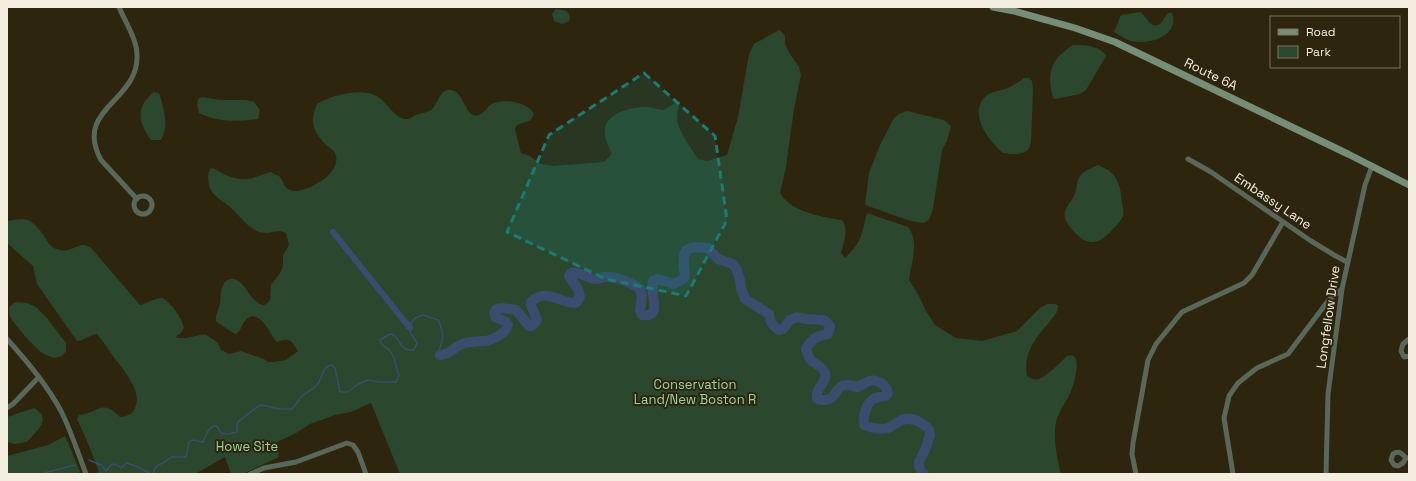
<svg xmlns="http://www.w3.org/2000/svg" width="1416" height="481" font-family="'Space Grotesk',sans-serif">
<style>
.green{fill:#2b472d}
.lines{fill:none;stroke-linecap:round;stroke-linejoin:round}
.stream{stroke:#3a4d6f;stroke-width:1.5}
.canal{stroke:#3a4d6f;stroke-width:6}
.river{stroke:#3a4d6f;stroke-width:10}
.minor{stroke:#59685a;stroke-width:5}
.secondary{stroke:#768d77;stroke-width:7}
.marked{fill:#1a7c74;fill-opacity:0.2;stroke:#1a7c74;stroke-width:3;stroke-dasharray:8 5;stroke-linejoin:round}
.labels{text-anchor:middle;dominant-baseline:central;stroke-width:4;stroke-linejoin:round;paint-order:stroke}
.street-label{font-size:13px;fill:#f3eee0;stroke:#2d250e}
.park-label{font-size:13px;fill:#9bd29e;stroke:#2d250e}
</style>
<rect width="100%" height="100%" fill="#2d250e"/>
<path class="green" d="M556,9L567,11L570,17L569,21L562,24L554,21L552,14Z
M1141,12L1150,23L1155,26L1160,24L1168,13H1172C1180,36 1149,45 1131,41C1125,39 1120,35 1114,32L1121,15Z
M779,30L782,32L785,36V44L788,51L799,67L801,75L794,109L786,167L780,193C791,212 822,217 842,220C849,229 844,243 841,253L845,258C862,242 861,235 867,213L908,227C920,242 911,263 909,280L919,296L926,311L935,325L956,338L982,341L1017,331L1040,308L1047,304H1054L1058,305V308L1057,312C1042,333 1022,348 1027,376C1031,379 1035,380 1039,379C1046,377 1062,361 1067,356C1083,350 1075,380 1072,388C1069,400 1059,409 1056,422C1053,438 1057,458 1061,474H400L371,403L351,412L335,415L310,424L298,432L277,442L279,457L243,474H231L225,457L195,474H91L99,472L87,441L77,419L79,415C99,413 101,398 120,417C127,416 132,415 135,408C143,390 123,370 113,356C108,349 103,341 97,334C89,335 85,340 77,341L37,284L33,266L7,243V221C12,220 18,219 23,219C32,219 41,231 46,239C48,242 50,246 54,248C73,257 78,237 92,249L140,305C148,303 154,298 163,298C173,306 181,316 184,328L180,334L176,336L177,338H186L205,334L217,342L221,350L229,354L241,351L264,359L268,362H274L286,360L298,351C291,340 290,337 277,342C270,335 259,305 245,321C241,325 242,330 236,334C233,333 219,324 216,321C215,314 219,310 220,303C221,295 220,282 230,279C244,276 250,303 263,305C266,305 268,302 270,300L271,285L280,273L283,266V255L289,245L286,233C278,228 269,235 259,232C248,228 238,214 229,206C223,201 214,197 211,190C208,185 207,174 210,169L212,168C217,169 221,173 226,175C246,183 251,178 271,172C273,174 277,175 279,176C284,180 283,188 290,190C298,193 309,188 316,184C326,179 341,166 335,153C333,150 329,147 326,145C313,131 309,122 317,104C332,95 355,89 372,94C388,99 395,124 411,118C413,117 415,115 416,115C421,113 427,113 431,110C438,105 438,92 448,90C465,88 464,119 478,115C484,114 487,107 492,104C504,98 528,102 534,114L531,120L517,125L515,129L521,153L530,156L541,164L553,166L604,162L612,154C609,147 604,138 605,130C605,112 635,106 649,107C654,108 659,110 664,110L675,103H678C680,109 676,113 677,119C678,131 692,149 698,159L707,161L727,155L738,117L749,54L754,44Z
M1073,45C1084,45 1100,45 1106,56L1086,90L1080,94L1055,99L1053,98C1046,73 1051,59 1073,45Z
M1024,78H1029L1032,81L1033,89L1031,142C1030,144 1030,146 1029,148C1025,156 1010,154 1003,153C989,141 968,114 985,97C990,91 1001,91 1008,88C1014,85 1019,82 1024,78Z
M154,92L159,93C164,107 169,127 161,140H151C138,122 135,107 154,92Z
M202,97L220,100H246L254,102L260,110L258,119C239,122 216,122 199,113L197,105L198,99Z
M907,111L944,120L951,126L947,141L942,150L933,209L929,220L924,223C903,221 885,211 865,205L869,173L880,145L894,118L899,114Z
M1098,165C1117,172 1121,185 1122,203C1123,208 1124,211 1123,216C1121,221 1116,226 1112,230C1096,248 1084,245 1070,227C1058,211 1069,207 1075,194C1077,188 1076,181 1080,176C1084,170 1092,168 1098,165Z
M16,302L27,303L36,307L47,318L66,343V351C53,371 29,341 20,330C16,324 9,319 9,311C9,306 12,304 16,302Z
M34,408C53,419 36,431 27,442L15,444L7,442V417Z
M65,436L80,471L79,474H7V456L48,445Z"/>
<g class="lines">
<path class="stream" d="M89,460L101,465L106,471L111,465L115,464L121,468L127,463L138,467L151,474
M40,474L75,465
M153,474L155,468L158,465L165,462L171,457H186L189,442L192,440L203,442L208,431L213,426H217L221,433L228,434L237,432V424L239,421L257,407L261,405L280,409H292C296,405 298,400 302,396C308,391 315,389 319,382C323,375 323,366 332,365L335,368L340,392H348L357,385L368,380L380,382H396L399,375C395,367 396,357 390,351C386,346 381,347 380,340L390,334L394,335C403,344 399,350 414,350L417,343L410,332V324L415,318L423,315L438,320L440,324L443,336L439,351L440,355"/>
<path class="canal" d="M333,232L410,328"/>
<path class="river" d="M440,355C452,354 451,349 460,345C467,341 477,342 485,341C493,340 506,333 508,325L506,322L495,317C491,304 508,309 516,310L529,326H532L537,320L531,305V302C546,287 561,304 576,303L580,297L578,289L569,276L571,273C580,271 586,278 595,279C598,279 601,278 604,277C617,276 630,282 640,289L642,297L640,311L642,315C664,318 649,294 653,281L658,279L674,284L683,279L685,276C682,252 681,245 708,248L718,259L733,264L736,268L740,280L741,288L745,299L769,314C770,322 772,325 779,330L783,329L790,320L797,317L805,319L824,320L830,326L828,334C817,336 812,338 806,349L810,360C842,378 814,382 817,399C842,406 830,377 857,387C867,383 871,377 881,383C885,386 887,388 888,393L886,396C882,397 878,397 875,398C866,402 863,416 864,425C871,428 880,430 888,428C891,427 893,425 896,423C906,416 915,418 924,425C928,427 930,429 930,435L925,450L919,462V466L922,473L924,474"/>
<path class="minor" d="M119,7C125,22 137,39 137,55C139,102 73,108 101,160L137,199
M1188,159L1211,172L1311,241L1334,255L1347,262
M134 205a9 9 0 1 1 18 0a9 9 0 1 1-18 0Z
M7,339C27,361 47,385 61,411C71,431 78,453 86,474
M1409,339L1403,344L1401,351L1404,357L1409,356
M7,408L13,404L39,377
M1406,458L1403,463L1398,466L1394,465L1391,460L1393,454C1398,450 1402,453 1406,458H1409
M250,474L264,468L296,462L347,443L353,445L358,452L366,474
M1136,474L1132,454L1133,443L1148,360L1156,344L1182,312L1244,283L1252,275L1283,222
M1233,474L1224,418L1229,396L1238,383L1257,368L1288,354L1328,301L1342,289
M1326,474L1328,394L1342,289L1365,185L1372,166"/>
<path class="secondary" d="M993,7L1014,11L1075,28L1115,42L1348,154L1409,185"/>
</g>
<path class="marked" d="M644,73L715,136L727,220L686,296L606,279L507,232L549,135Z"/>
<g class="labels">
<g class="street-label">
<text transform="translate(1211 74) rotate(26)">Route 6A</text>
<text transform="translate(1273 201) rotate(34)">Embassy Lane</text>
<text transform="translate(1328 317) rotate(-82)">Longfellow Drive</text>
</g>
<g class="park-label">
<text x="695" y="384">Conservation<tspan x="695" dy="15">Land/New Boston R</tspan></text>
<text x="247" y="446">Howe Site</text>
</g>
</g>
<rect width="1416" height="481" fill="none" stroke="#f3eee0" stroke-width="16"/>
<rect x="1270" y="16" width="130" height="52" fill="#2d250e" stroke="#7c7562"/>
<rect x="1278" y="29" width="20" height="6" fill="#768d77" stroke="#7c7562"/>
<text x="1306" y="36" font-size="12" fill="#f3eee0">Road</text>
<rect x="1278" y="46" width="20" height="12" fill="#2b472d" stroke="#7c7562"/>
<text x="1306" y="56" font-size="12" fill="#f3eee0">Park</text>
</svg>
